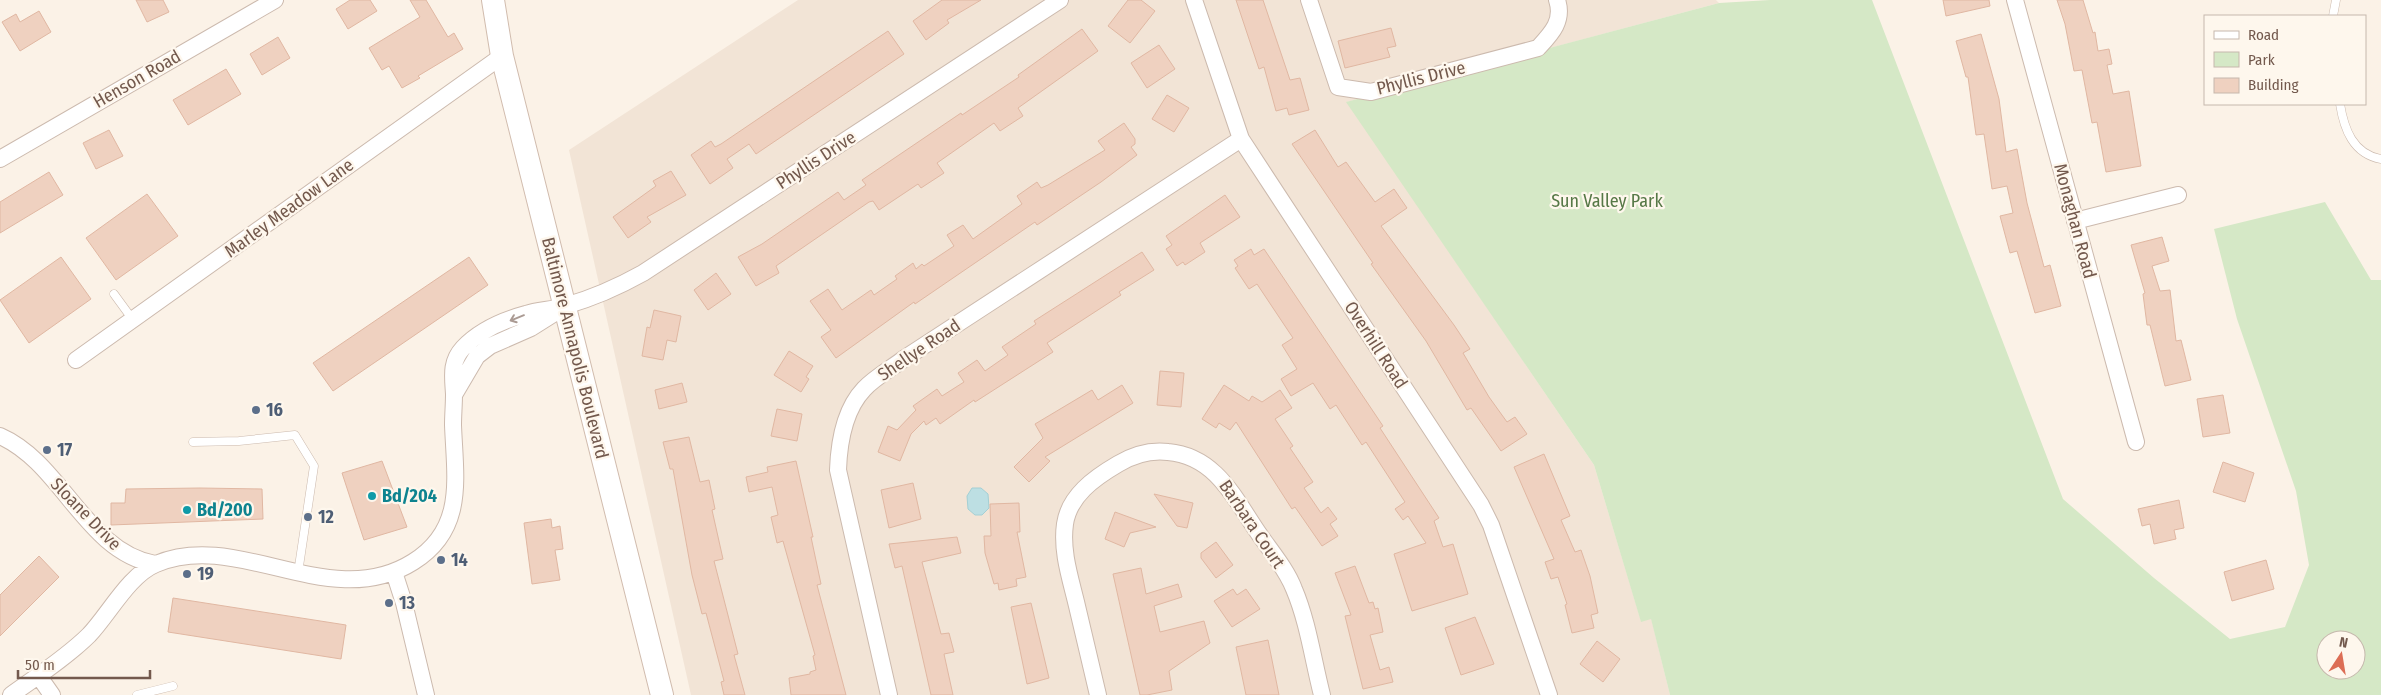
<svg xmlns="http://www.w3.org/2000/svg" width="2381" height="695" font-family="'Fira Sans Condensed',sans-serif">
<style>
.residential{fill:#f2e4d6}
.green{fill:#d5e8c6;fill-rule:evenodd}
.water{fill:#bddfe3;stroke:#a4cfd4}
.building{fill:#efd1c0;stroke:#e0b7a2}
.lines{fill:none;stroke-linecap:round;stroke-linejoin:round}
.service-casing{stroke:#ccbaae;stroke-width:9}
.minor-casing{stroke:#ccbaae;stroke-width:18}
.secondary-casing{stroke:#d1bcae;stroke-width:24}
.service{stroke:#fff;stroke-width:8}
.minor{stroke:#fff;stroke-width:16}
.secondary{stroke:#fff;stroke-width:22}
.oneway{stroke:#ab9b94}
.service-dot{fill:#5c6f8a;stroke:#fef7ed;stroke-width:2}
.culture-dot{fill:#0f9aa8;stroke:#fef7ed;stroke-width:2}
.labels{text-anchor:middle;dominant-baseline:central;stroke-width:4.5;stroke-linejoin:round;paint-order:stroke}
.street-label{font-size:18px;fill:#73594d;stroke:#fef7ed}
.park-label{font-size:18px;fill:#567846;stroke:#fef7ed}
.service-label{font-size:18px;font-weight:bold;fill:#4e5e75;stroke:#fef7ed;text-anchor:start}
.culture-label{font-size:18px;font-weight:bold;fill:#0d838f;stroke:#fef7ed;text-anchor:start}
</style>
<rect width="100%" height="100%" fill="#fbf2e7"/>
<path class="residential" d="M798,0H1716L1719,3L1347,102L1594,465L1641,621L1651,618L1670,695H691L569,150Z"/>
<path class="green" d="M1770,0H1872L2063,499L2154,578L2230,639L2285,627L2309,565L2296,491L2237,319L2214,229L2325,202L2371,280H2381V695H1670L1651,619L1641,622L1594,465L1346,102L1719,3ZM2326,640H2356V670H2326Z"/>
<path class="water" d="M972,488H981L988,494L989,508L982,515H975L968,509L967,496Z"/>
<path class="building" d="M136,0H163L169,12L147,22Z
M350,0H370L377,11L348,29L336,9Z
M410,0H426L448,37L454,33L463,49L418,76L420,78L402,88L389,66L382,70L369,48L420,17Z
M942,0H981L947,20L949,23L926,40L913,21Z
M1128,0H1141L1155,11L1130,43L1108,26Z
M1236,0H1263L1290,80L1300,78L1309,110L1289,115L1287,108L1276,111L1264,67L1259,69Z
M1943,0H1989L1990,6L1946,16Z
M2057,0H2083L2093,33L2095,32L2098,51L2109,49L2112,64L2107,65L2113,94L2129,91L2141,166L2106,172L2097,122L2092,123L2082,70L2074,71L2065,24Z
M39,11L51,32L20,51L2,22L16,14L20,22Z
M1391,28L1396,46L1387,48L1390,57L1345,68L1338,41Z
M1082,29L1098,51L1018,108L1023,116L1000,131L994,123L937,163L944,173L921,188L918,184L879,210L873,201L869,202L776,266L779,273L756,286L738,257L762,244L838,192L844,200L866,185L862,180L961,113L962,115L1019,77L1018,75Z
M888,31L904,54L756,154L749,144L727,159L733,168L710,184L691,155L711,141L715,147L721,144Z
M1981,34L1999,99L2006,152L2017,149L2027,203L2044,267L2050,265L2061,306L2035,313L2017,251L2010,253L2000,216L2013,213L2007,186L1992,189L1984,134L1976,135L1968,77H1966L1956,41Z
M278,37L290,58L262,75L250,54Z
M1159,45L1175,69L1147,88L1131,63Z
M226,69L241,94L188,125L173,100Z
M1167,95L1189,108L1174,132L1152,119Z
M1124,123L1135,139V144L1131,147L1137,155L1101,182L1037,225L1035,222L915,304L914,302L836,358L821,337L831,330L810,301L828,289L842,310L871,290L874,295L897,279L895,276L913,263L916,269L922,264L924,266L954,246L947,235L963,225L973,239L1022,204L1017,196L1037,182L1041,188L1048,185L1105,150L1098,141Z
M109,130L123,156L96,169L83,143Z
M1315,130L1338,167L1346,162L1375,202L1394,189L1407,208L1381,226L1454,325L1470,349L1463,353L1489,397L1507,422L1515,417L1527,434L1501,451L1471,408L1467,410L1426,341L1371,264L1373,263L1292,144Z
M671,171L686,195L647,217L651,222L628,238L613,217L656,186L653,181Z
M49,172L63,195L0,233V202Z
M147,194L178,236L116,280L86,238Z
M1225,195L1240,217L1200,243L1205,252L1185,265L1183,262L1177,266L1166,249L1172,245L1166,236Z
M2162,237L2169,261L2152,266L2160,291L2170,290L2176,341L2181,340L2191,380L2165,386L2150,325H2147L2143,294L2145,293L2131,245Z
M1251,249L1254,255L1264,249L1383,426L1380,428L1439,518L1434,521L1443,547L1453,544L1468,594L1412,611L1394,554L1426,543L1408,516L1403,520L1395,509L1405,502L1366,442L1362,445L1336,405L1330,409L1313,383L1291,396L1281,379L1297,369L1282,345L1293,338L1257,284L1249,289L1235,268L1238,266L1234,260Z
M1142,252L1154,270L1119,292L1121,295L1047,343L1053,352L975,402L974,400L940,424L936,418L926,425L924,421L911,434L900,461L878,452L888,426L897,430L916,410L913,406L937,389L942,396L964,382L958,373L977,360L985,371L1008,355L1002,347L1036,324L1034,321Z
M61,257L91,299L29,343L0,300Z
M469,257L488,285L333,391L313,363Z
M716,273L731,294L708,310L694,290Z
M654,310L681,316L676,342L667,340L663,360L642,356L647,327L650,328Z
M789,351L813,366L806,377L809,379L801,392L774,375Z
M1160,371L1184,373L1181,407L1157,405Z
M682,383L687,402L659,409L655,390Z
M1122,385L1133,403L1045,457L1050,461L1029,482L1014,467L1043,438L1035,424L1092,390L1098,400Z
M1224,385L1249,401L1252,396L1262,402L1280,390L1292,408L1275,419L1293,446L1290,448L1313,482L1304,488L1321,513L1328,507L1337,519L1330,524L1338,536L1322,546L1295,507L1292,509L1236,422L1230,430L1219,423L1216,428L1202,419Z
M2223,395L2230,433L2203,437L2197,399Z
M777,409L802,414L797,441L771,436Z
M689,437L700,482L709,480L715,509L712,510L723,559L714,561L738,654L734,655L745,695H724L721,682L724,681L706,613L702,614L692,575L673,469H670L663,442Z
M1544,454L1570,516L1561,520L1575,552L1581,550L1590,576L1598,613L1591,615L1594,628L1572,633L1565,605L1567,604L1558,577L1551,579L1545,562L1554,559L1514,467Z
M382,461L407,527L364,540L342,473Z
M796,461L813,537H811L821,584L817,585L846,695H791L789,678L810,674V672L816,670L813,656L815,655L783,541L777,543L771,517L778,515L772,487L749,492L746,477L768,472L767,467Z
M2223,462L2254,473L2245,502L2213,492Z
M913,483L921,519L889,528L881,490Z
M200,488L262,489L263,519L111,525V503H125L126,489Z
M1154,494L1193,503L1187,528L1177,526Z
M2179,500L2184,528L2174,530L2176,539L2154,544L2150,524L2142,526L2138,509Z
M1019,503L1020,532H1017L1026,577L1016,579L1017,586L999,590L998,583L994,584L985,553L984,536H991L990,504Z
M1115,512L1156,527L1130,533L1124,547L1105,539Z
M551,519L552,528L560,526L563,549L555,550L560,580L532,584L524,523Z
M957,537L961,553L922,562L941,634L949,633L954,652L944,654L953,695H931L902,566L895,568L889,544Z
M1216,542L1233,565L1216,578L1201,558V553Z
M39,556L59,577L0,636V595Z
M2266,560L2274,589L2232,601L2224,572Z
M1355,566L1369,603L1373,602L1375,609L1378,608L1383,632L1370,635L1380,670L1389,667L1393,682L1363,689L1345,616L1351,615L1335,573Z
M1141,568L1146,594L1178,584L1182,597L1154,606L1160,632L1204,621L1210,643L1169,671L1172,690L1147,695H1140L1113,574Z
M1233,589L1237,595L1246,589L1260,609L1232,627L1214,601Z
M173,598L346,625L341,659L168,632Z
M1031,603L1049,678L1027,684L1011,607Z
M1475,617L1494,664L1461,675L1445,628Z
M1268,640L1279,695H1246L1236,647Z
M1597,641L1620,659L1603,682L1580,664Z"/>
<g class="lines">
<g class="service-casing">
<path id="service" d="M2333,16L2336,0
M2340,104C2344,129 2353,154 2381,159
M114,294L133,320
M193,442L239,441L295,435L314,466L298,573
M137,695L173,686"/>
</g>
<g class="minor-casing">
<path id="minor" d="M1194,0L1241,139L1481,505L1491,525L1549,695
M1309,0L1338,87L1371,92L1538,48C1551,34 1564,21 1557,0
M2015,0L2136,442
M0,159L275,0
M2075,221L2178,195
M76,360L502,56
M454,395L477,356L490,346L531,328L558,311
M0,436C62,463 86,552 155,564
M394,572L404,603L426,695
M38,675L52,695
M11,695C36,677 67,657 89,635C109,614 129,575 156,564C239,529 330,614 413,562C466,529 455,478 453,425C453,415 454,405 454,394C453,377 450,362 463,348C479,331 504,320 526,314C539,310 552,310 565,306C593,298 618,287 643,273L1060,0
M889,695L838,470C839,442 844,410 864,389C875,377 892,368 905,358L1241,139
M1098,695C1091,665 1084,636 1077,606C1071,580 1061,552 1065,524C1069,496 1094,478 1118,464C1133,455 1151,450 1168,452C1215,456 1234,497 1257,531C1269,549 1286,568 1294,589C1308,622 1313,660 1322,695"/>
</g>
<g class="secondary-casing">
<path id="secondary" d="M493,0L502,56L662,695"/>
</g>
<use href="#service" class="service"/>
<use href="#minor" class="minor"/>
<use href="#secondary" class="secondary"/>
</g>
<defs><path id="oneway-shaft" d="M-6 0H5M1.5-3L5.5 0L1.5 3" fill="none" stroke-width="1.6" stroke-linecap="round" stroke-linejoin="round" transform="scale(1.25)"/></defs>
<use class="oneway" href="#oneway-shaft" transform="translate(517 318) rotate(158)"/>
<g class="service-dot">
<circle cx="256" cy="410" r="5"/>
<circle cx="47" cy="450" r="5"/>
<circle cx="308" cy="517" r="5"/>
<circle cx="441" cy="560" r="5"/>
<circle cx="187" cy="574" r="5"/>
<circle cx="389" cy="603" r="5"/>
</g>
<g class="culture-dot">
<circle cx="372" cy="496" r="5"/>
<circle cx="187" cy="510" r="5"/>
</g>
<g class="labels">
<g class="street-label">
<text transform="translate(1421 78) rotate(-14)">Phyllis Drive</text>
<text transform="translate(137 79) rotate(-30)">Henson Road</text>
<text transform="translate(816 160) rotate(-33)">Phyllis Drive</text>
<text transform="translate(289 208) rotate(-36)">Marley Meadow Lane</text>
<text transform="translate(2075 221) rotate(75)">Monaghan Road</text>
<text transform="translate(1376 345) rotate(57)">Overhill Road</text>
<text transform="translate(575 348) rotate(76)">Baltimore Annapolis Boulevard</text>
<text transform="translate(919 350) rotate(-34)">Shellye Road</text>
<text transform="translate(86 514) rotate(46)">Sloane Drive</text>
<text transform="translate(1252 524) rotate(56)">Barbara Court</text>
</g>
<g class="park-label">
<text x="1607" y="201">Sun Valley Park</text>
</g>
<g class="service-label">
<text x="266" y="410">16</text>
<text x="57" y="450">17</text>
<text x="318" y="517">12</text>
<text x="451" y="560">14</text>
<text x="197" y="574">19</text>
<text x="399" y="603">13</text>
</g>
<g class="culture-label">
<text x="382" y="496">Bd/204</text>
<text x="197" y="510">Bd/200</text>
</g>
</g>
<rect x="2204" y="15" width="162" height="90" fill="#fef7ed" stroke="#c6b8ad"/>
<rect x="2214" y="31" width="25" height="8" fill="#ffffff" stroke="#c6b8ad"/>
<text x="2248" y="40" font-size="15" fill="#73594d">Road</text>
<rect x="2214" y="52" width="25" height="15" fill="#d5e8c6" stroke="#c6b8ad"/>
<text x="2248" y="65" font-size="15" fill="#73594d">Park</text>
<rect x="2214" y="78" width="25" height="15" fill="#efd1c0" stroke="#c6b8ad"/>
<text x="2248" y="90" font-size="15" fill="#73594d">Building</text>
<g transform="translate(2341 655) rotate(12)"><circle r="24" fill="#fef7ed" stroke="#c6b8ad"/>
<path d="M0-4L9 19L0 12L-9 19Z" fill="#dc6e55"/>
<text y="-8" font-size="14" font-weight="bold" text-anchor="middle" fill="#73594d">N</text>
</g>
<path d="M18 670v8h132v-8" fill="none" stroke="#73594d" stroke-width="2.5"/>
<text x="25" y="670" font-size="15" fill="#73594d" stroke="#fef7ed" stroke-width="4" paint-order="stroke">50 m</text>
</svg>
